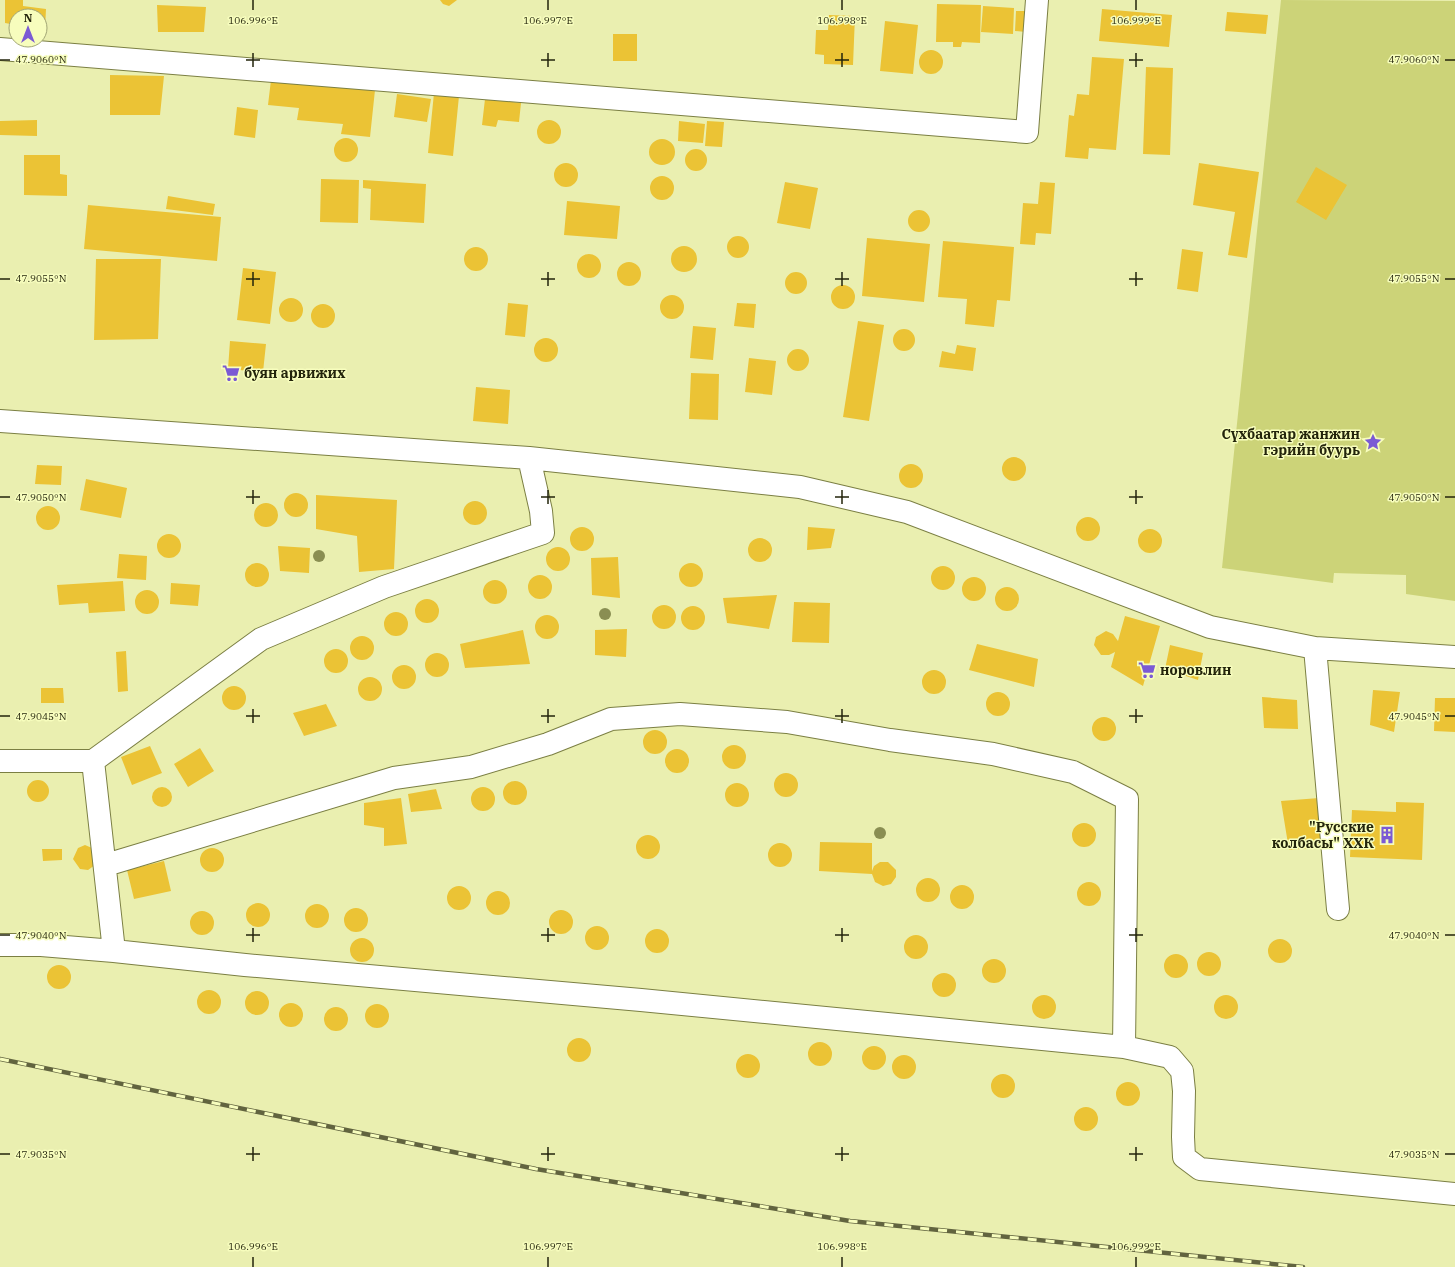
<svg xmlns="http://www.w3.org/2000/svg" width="1455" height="1267" font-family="'IBM Plex Serif',serif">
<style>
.green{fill:#ccd378}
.building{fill:#ebc335}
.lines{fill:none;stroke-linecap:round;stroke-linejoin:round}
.minor-casing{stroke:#7b7f43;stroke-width:24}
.minor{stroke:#fff;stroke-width:22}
.rail-casing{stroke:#62643f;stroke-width:4.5}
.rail{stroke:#f7fdbd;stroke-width:3;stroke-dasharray:9;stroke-linecap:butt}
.tree{fill:#8a8e52}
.ticks{fill:none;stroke:#23240b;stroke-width:1.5}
.labels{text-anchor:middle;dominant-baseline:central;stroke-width:3;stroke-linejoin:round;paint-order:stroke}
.poi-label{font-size:14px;font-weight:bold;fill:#23240b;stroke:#f7fdbd;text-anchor:start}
.ticks-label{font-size:10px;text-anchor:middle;fill:#23240b;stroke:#f7fdbd;stroke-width:3;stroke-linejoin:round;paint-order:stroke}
</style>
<rect width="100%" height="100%" fill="#eaefb0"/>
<path class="green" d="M1281,0L1455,1V601L1406,594V575L1334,573L1333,583L1222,568Z"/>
<path class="building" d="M5,0H23V6L46,9L45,29L40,28V16H16V25L5,23Z
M440,0H457L449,6L443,4Z
M937,4L981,5L980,43L962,42L961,47H953V42H936Z
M157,5L206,7L204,32H158Z
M983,6L1014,8L1013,34L981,32Z
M1102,9L1172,15L1169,47L1099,41Z
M1016,11H1027L1026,32L1015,31Z
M1227,12L1268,15L1266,34L1225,31Z
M829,15L855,16L853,65L824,64V55L815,54L816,30H828Z
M885,21L918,25L913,74L880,71Z
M613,34H637V61H613Z
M919 62a12 12 0 1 1 24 0a12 12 0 1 1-24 0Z
M1092,57L1124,59L1116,150L1089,148L1088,159L1065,157L1069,115L1074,116L1077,94L1089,95Z
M1146,67L1173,68L1170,155L1143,154Z
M110,75L164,76L160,115H110Z
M271,80L375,90L370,137L341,134L343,124L297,120L299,108L268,105Z
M434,93L459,96L453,156L428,153Z
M397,94L431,99L427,122L394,117Z
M485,99L521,103L519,122L498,120L496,127L482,125Z
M237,107L258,110L255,138L234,135Z
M537 132a12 12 0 1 1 24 0a12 12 0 1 1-24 0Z
M37,120V136L0,135V121Z
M679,121L705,124L703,143L678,141Z
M707,121L724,122L722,147L705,146Z
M334 150a12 12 0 1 1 24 0a12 12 0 1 1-24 0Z
M649 152a13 13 0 1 1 26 0a13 13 0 1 1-26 0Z
M685 160a11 11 0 1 1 22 0a11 11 0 1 1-22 0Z
M24,155H60V174L67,175V196L24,195Z
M554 175a12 12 0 1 1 24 0a12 12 0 1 1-24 0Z
M1199,163L1259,172L1247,258L1228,255L1235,212L1193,205Z
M1316,167L1347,185L1326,220L1296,202Z
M650 188a12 12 0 1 1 24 0a12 12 0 1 1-24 0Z
M321,179L359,180L358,223L320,222Z
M363,180L426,184L424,223L370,220L371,189L363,188Z
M785,182L818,188L810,229L777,223Z
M1040,182L1055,183L1051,234L1036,233L1035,245L1020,244L1023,203L1038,204Z
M168,196L215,204L213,215L166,209Z
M567,201L620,206L617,239L564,235Z
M88,205L221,217L217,261L84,249Z
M908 221a11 11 0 1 1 22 0a11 11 0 1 1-22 0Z
M727 247a11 11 0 1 1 22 0a11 11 0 1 1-22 0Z
M867,238L930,244L924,302L862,296Z
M943,241L1014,247L1010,301L997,300L994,327L965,324L967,299L938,297Z
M671 259a13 13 0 1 1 26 0a13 13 0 1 1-26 0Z
M464 259a12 12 0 1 1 24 0a12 12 0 1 1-24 0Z
M1182,249L1203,252L1198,292L1177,289Z
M577 266a12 12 0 1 1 24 0a12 12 0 1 1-24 0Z
M96,259H161L158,339L94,340Z
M617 274a12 12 0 1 1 24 0a12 12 0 1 1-24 0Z
M243,268L276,272L270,324L237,320Z
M785 283a11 11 0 1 1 22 0a11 11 0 1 1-22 0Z
M831 297a12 12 0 1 1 24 0a12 12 0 1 1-24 0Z
M660 307a12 12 0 1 1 24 0a12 12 0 1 1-24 0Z
M279 310a12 12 0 1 1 24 0a12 12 0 1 1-24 0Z
M508,303L528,305L525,337L505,335Z
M737,303L756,304L754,328L734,326Z
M311 316a12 12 0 1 1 24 0a12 12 0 1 1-24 0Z
M858,321L884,325L869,421L843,417Z
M693,326L716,328L713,360L690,358Z
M893 340a11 11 0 1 1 22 0a11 11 0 1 1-22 0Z
M534 350a12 12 0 1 1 24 0a12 12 0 1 1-24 0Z
M230,341L266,344L263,372L228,369Z
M957,345L976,348L973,371L939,367L942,351L955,354Z
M787 360a11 11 0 1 1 22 0a11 11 0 1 1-22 0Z
M749,358L776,361L772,395L745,392Z
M691,373L719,374L718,420L689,419Z
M476,387L510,390L508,424L473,421Z
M1002 469a12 12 0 1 1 24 0a12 12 0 1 1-24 0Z
M899 476a12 12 0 1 1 24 0a12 12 0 1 1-24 0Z
M37,465L62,466L61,485L35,484Z
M86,479L127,488L121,518L80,510Z
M284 505a12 12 0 1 1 24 0a12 12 0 1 1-24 0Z
M316,495L397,500L394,569L359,572L357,536L316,529Z
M463 513a12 12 0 1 1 24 0a12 12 0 1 1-24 0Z
M254 515a12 12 0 1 1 24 0a12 12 0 1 1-24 0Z
M36 518a12 12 0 1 1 24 0a12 12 0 1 1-24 0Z
M1076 529a12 12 0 1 1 24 0a12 12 0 1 1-24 0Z
M570 539a12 12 0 1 1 24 0a12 12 0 1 1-24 0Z
M808,527L835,529L831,548L807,550Z
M1138 541a12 12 0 1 1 24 0a12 12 0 1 1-24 0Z
M157 546a12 12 0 1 1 24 0a12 12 0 1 1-24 0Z
M748 550a12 12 0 1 1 24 0a12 12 0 1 1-24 0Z
M278,546L310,548L309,573L280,571Z
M546 559a12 12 0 1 1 24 0a12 12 0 1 1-24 0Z
M119,554L147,556L146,580L117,578Z
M618,557L620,598L592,595L591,558Z
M679 575a12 12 0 1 1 24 0a12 12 0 1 1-24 0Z
M245 575a12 12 0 1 1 24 0a12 12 0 1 1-24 0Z
M931 578a12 12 0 1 1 24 0a12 12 0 1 1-24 0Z
M528 587a12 12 0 1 1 24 0a12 12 0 1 1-24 0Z
M962 589a12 12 0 1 1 24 0a12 12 0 1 1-24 0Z
M483 592a12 12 0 1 1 24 0a12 12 0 1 1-24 0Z
M123,581L125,611L89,613L88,603L59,605L57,585Z
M171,583L200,585L198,606L170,604Z
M995 599a12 12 0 1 1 24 0a12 12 0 1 1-24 0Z
M135 602a12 12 0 1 1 24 0a12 12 0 1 1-24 0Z
M777,595L769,629L727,623L723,598Z
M415 611a12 12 0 1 1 24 0a12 12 0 1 1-24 0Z
M794,602L830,603L829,643L792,642Z
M652 617a12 12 0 1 1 24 0a12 12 0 1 1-24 0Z
M681 618a12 12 0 1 1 24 0a12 12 0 1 1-24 0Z
M384 624a12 12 0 1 1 24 0a12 12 0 1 1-24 0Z
M535 627a12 12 0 1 1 24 0a12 12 0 1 1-24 0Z
M1125,616L1160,626L1143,686L1111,667L1115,652L1109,655H1101L1094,645L1096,637L1106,631L1113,634L1118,641Z
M627,629L626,657L595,655V630Z
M523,630L530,664L465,668L460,644Z
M350 648a12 12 0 1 1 24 0a12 12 0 1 1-24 0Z
M977,644L1038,659L1034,687L969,670Z
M1170,645L1203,653L1198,680L1165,669Z
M324 661a12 12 0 1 1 24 0a12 12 0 1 1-24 0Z
M126,651L128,691L118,692L116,652Z
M425 665a12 12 0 1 1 24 0a12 12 0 1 1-24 0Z
M392 677a12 12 0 1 1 24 0a12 12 0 1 1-24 0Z
M922 682a12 12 0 1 1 24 0a12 12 0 1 1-24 0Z
M358 689a12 12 0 1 1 24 0a12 12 0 1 1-24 0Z
M222 698a12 12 0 1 1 24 0a12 12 0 1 1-24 0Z
M41,688H63L64,703H41Z
M1373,690L1400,692L1394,732L1370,725Z
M986 704a12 12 0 1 1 24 0a12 12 0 1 1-24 0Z
M1262,697L1297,700L1298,729L1264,728Z
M1435,698H1455V732L1434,731Z
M326,704L337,726L304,736L293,713Z
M1092 729a12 12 0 1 1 24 0a12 12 0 1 1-24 0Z
M643 742a12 12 0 1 1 24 0a12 12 0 1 1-24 0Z
M722 757a12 12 0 1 1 24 0a12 12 0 1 1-24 0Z
M150,746L162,773L132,785L121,757Z
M200,748L214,771L188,787L174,764Z
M665 761a12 12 0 1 1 24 0a12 12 0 1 1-24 0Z
M774 785a12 12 0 1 1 24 0a12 12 0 1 1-24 0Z
M27 791a11 11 0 1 1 22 0a11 11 0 1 1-22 0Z
M503 793a12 12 0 1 1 24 0a12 12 0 1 1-24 0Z
M725 795a12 12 0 1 1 24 0a12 12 0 1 1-24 0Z
M471 799a12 12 0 1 1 24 0a12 12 0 1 1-24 0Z
M152 797a10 10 0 1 1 20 0a10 10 0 1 1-20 0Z
M436,789L442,809L411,812L408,794Z
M401,798L407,844L384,846V828L364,825V803Z
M1319,798L1322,847L1289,850L1281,801Z
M1396,802L1424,803L1422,860L1350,857L1352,810L1396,812Z
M1072 835a12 12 0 1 1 24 0a12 12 0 1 1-24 0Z
M636 847a12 12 0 1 1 24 0a12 12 0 1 1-24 0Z
M820,842L872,843V871L874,866L880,862H888L896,870V877L891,884L883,886L875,882L872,874L819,871Z
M768 855a12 12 0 1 1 24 0a12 12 0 1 1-24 0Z
M85,845L92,848L95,865L88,870L80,869L73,859L78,848Z
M200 860a12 12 0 1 1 24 0a12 12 0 1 1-24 0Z
M42,849H62V860L43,861Z
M164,861L171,891L134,899L127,870Z
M916 890a12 12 0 1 1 24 0a12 12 0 1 1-24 0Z
M1077 894a12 12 0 1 1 24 0a12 12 0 1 1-24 0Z
M950 897a12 12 0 1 1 24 0a12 12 0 1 1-24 0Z
M447 898a12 12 0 1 1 24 0a12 12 0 1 1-24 0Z
M486 903a12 12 0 1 1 24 0a12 12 0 1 1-24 0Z
M246 915a12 12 0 1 1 24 0a12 12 0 1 1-24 0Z
M305 916a12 12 0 1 1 24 0a12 12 0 1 1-24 0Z
M344 920a12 12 0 1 1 24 0a12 12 0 1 1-24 0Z
M549 922a12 12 0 1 1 24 0a12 12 0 1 1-24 0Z
M190 923a12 12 0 1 1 24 0a12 12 0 1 1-24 0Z
M585 938a12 12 0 1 1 24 0a12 12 0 1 1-24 0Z
M645 941a12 12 0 1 1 24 0a12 12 0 1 1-24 0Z
M904 947a12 12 0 1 1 24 0a12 12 0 1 1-24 0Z
M350 950a12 12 0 1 1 24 0a12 12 0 1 1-24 0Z
M1268 951a12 12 0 1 1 24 0a12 12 0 1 1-24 0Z
M1197 964a12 12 0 1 1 24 0a12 12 0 1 1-24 0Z
M1164 966a12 12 0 1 1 24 0a12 12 0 1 1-24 0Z
M982 971a12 12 0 1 1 24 0a12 12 0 1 1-24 0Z
M47 977a12 12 0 1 1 24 0a12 12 0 1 1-24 0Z
M932 985a12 12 0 1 1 24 0a12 12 0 1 1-24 0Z
M197 1002a12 12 0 1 1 24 0a12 12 0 1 1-24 0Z
M245 1003a12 12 0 1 1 24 0a12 12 0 1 1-24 0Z
M1032 1007a12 12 0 1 1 24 0a12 12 0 1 1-24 0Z
M1214 1007a12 12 0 1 1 24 0a12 12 0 1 1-24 0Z
M279 1015a12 12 0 1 1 24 0a12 12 0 1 1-24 0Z
M365 1016a12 12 0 1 1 24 0a12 12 0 1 1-24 0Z
M324 1019a12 12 0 1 1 24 0a12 12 0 1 1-24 0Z
M567 1050a12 12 0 1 1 24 0a12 12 0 1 1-24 0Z
M808 1054a12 12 0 1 1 24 0a12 12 0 1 1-24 0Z
M862 1058a12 12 0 1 1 24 0a12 12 0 1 1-24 0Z
M736 1066a12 12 0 1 1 24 0a12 12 0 1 1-24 0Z
M892 1067a12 12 0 1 1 24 0a12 12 0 1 1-24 0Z
M991 1086a12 12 0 1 1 24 0a12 12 0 1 1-24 0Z
M1116 1094a12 12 0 1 1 24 0a12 12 0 1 1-24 0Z
M1074 1119a12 12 0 1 1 24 0a12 12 0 1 1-24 0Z"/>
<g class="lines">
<g class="minor-casing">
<path id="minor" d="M0,49L1027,132L1037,0
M0,421L529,458L800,487L907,512L1210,627L1315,648L1455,657
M1315,648L1338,909
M0,761H93L261,639L384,587L543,533L541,511L529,458
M93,761L114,951
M106,865L394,778L471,767L548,744L611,719L680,714L787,722L890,740L993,754L1073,772L1127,799L1124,1047
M0,945H41L114,951L245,965L641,1000L1124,1047L1170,1057L1182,1071L1184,1091L1183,1137L1184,1157L1200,1169L1455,1194"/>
</g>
<use href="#minor" class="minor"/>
<g class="rail-casing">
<path id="rail" d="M0,1059L536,1169L850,1221L1303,1267"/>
</g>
<use href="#rail" class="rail"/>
</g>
<g class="tree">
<circle cx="319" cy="556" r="6"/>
<circle cx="605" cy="614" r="6"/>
<circle cx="880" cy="833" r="6"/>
</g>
<path class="ticks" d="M253,0V10M548,0V10M842,0V10M1136,0V10M253,53V67M548,53V67M842,53V67M1136,53V67M0,60H10M246,60H260M541,60H555M835,60H849M1129,60H1143M1445,60H1455M253,272V286M548,272V286M842,272V286M1136,272V286M0,279H10M246,279H260M541,279H555M835,279H849M1129,279H1143M1445,279H1455M253,490V504M548,490V504M842,490V504M1136,490V504M0,497H10M246,497H260M541,497H555M835,497H849M1129,497H1143M1445,497H1455M253,709V723M548,709V723M842,709V723M1136,709V723M0,716H10M246,716H260M541,716H555M835,716H849M1129,716H1143M1445,716H1455M253,928V942M548,928V942M842,928V942M1136,928V942M0,935H10M246,935H260M541,935H555M835,935H849M1129,935H1143M1445,935H1455M253,1147V1161M548,1147V1161M842,1147V1161M1136,1147V1161M0,1154H10M246,1154H260M541,1154H555M835,1154H849M1129,1154H1143M1445,1154H1455M253,1257V1267M548,1257V1267M842,1257V1267M1136,1257V1267"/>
<defs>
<g id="supermarket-bare" transform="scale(1.38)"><path d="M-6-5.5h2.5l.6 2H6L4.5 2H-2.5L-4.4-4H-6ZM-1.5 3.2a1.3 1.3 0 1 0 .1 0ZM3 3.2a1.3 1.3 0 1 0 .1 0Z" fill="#7b5ad4" stroke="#f7fdbd" stroke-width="2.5" paint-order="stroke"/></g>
<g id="sight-bare" transform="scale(1.38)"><path d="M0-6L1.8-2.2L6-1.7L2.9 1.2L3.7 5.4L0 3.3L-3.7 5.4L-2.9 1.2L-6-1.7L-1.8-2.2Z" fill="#7b5ad4" stroke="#f7fdbd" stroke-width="2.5" paint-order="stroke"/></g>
<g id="building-bare" transform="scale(1.38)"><path d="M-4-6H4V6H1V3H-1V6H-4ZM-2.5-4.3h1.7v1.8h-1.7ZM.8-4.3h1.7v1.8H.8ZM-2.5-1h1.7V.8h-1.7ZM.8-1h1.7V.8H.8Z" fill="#7b5ad4" stroke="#f7fdbd" stroke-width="2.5" paint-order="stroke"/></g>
</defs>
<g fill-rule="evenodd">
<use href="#supermarket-bare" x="231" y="373"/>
<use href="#sight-bare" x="1373" y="442"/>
<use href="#supermarket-bare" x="1147" y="670"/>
<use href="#building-bare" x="1387" y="835"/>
</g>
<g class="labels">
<g class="poi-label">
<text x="244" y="373">буян арвижих</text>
<text x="1360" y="434" text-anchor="end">Сүхбаатар жанжин<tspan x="1360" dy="16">гэрийн буурь</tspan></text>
<text x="1160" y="670">норовлин</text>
<text x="1374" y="827" text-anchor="end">"Русские<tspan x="1374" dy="16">колбасы" ХХК</tspan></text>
</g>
</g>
<g class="ticks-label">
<text x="253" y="24">106.996°E</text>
<text x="548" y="24">106.997°E</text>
<text x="842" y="24">106.998°E</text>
<text x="1136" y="24">106.999°E</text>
<text x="41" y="63">47.9060°N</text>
<text x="1414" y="63">47.9060°N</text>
<text x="41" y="282">47.9055°N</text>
<text x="1414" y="282">47.9055°N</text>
<text x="41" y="501">47.9050°N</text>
<text x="1414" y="501">47.9050°N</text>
<text x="41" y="720">47.9045°N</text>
<text x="1414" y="720">47.9045°N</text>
<text x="41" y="939">47.9040°N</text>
<text x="1414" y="939">47.9040°N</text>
<text x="41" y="1158">47.9035°N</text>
<text x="1414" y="1158">47.9035°N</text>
<text x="253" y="1250">106.996°E</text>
<text x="548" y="1250">106.997°E</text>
<text x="842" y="1250">106.998°E</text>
<text x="1136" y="1250">106.999°E</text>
</g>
<g transform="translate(28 28)"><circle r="19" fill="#f7fdbd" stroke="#a2a676"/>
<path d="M0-3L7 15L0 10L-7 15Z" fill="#7b5ad4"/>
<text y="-6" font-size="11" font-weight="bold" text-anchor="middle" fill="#23240b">N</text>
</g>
</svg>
